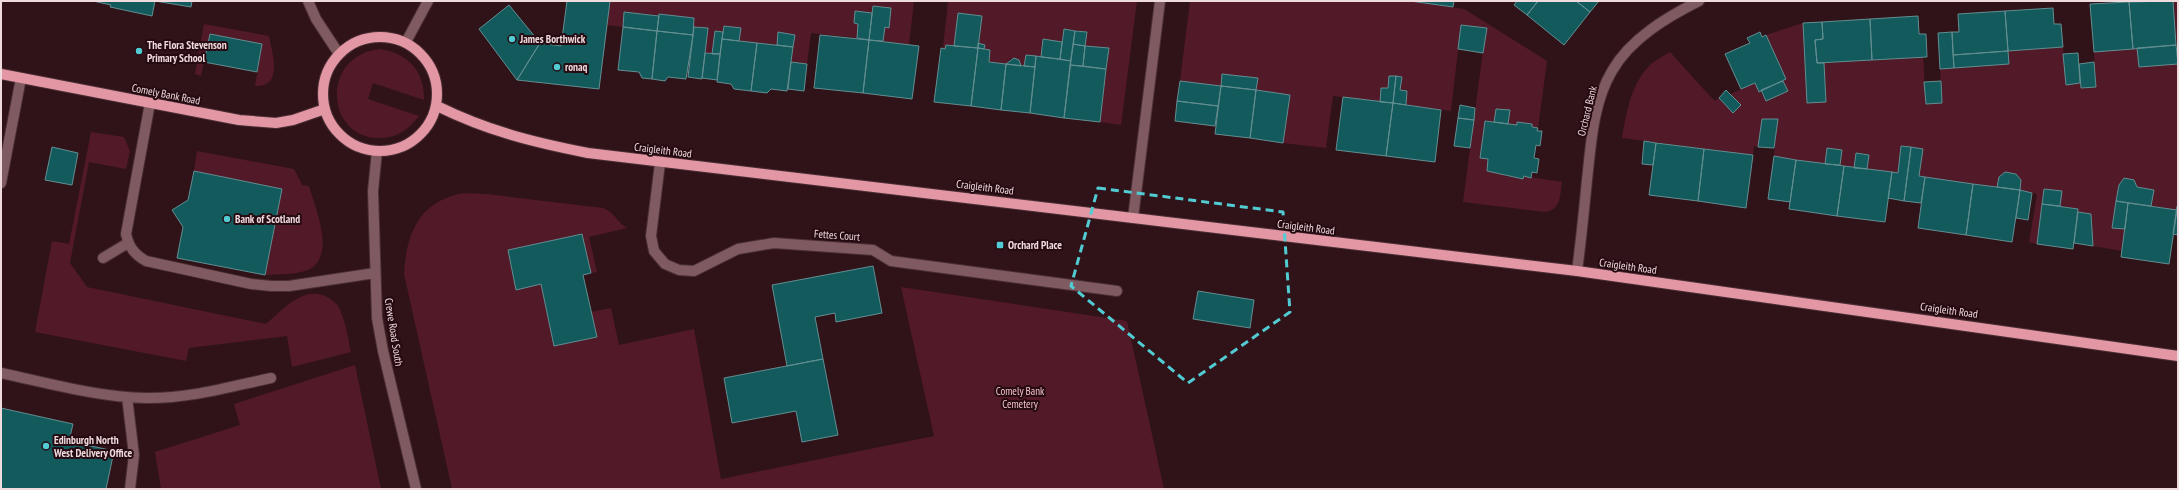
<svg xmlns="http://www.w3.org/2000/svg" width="2179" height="490" font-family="'PT Sans Narrow',sans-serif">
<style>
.green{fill:#521928}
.building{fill:#135a5d;stroke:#628e91}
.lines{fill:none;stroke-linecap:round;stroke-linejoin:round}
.minor-casing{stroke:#4b2f34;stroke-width:12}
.major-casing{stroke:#4b2f34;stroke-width:12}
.minor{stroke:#7f5a61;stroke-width:10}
.major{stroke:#e397a5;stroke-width:10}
.marked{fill:none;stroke:#51ccd3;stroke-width:3;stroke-dasharray:8 5;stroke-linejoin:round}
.poi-dot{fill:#51ccd3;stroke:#260a11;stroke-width:1.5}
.labels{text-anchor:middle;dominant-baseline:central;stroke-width:4;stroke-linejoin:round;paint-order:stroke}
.poi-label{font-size:11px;font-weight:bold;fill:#efdadd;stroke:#260a11;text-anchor:start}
.street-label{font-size:11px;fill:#efdadd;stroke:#260a11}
.park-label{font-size:11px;fill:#f1c1c9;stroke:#260a11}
</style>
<rect width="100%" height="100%" fill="#301319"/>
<path class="green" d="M610,1H914L909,45L883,41L885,27L889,28L891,8L873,6L872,13L855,11L854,23L858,24L857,38L811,33L807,64L791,62L795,35L778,33L777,45L739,41L741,28L724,26L723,32L715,31L712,54L705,53L708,28L694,27V18L625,12L623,27L607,25Z
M948,1H1137L1121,125L1100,122L1109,48L1085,46L1087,32L1064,29L1062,42L1043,40L1041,57L1026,55L1024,66H1021L1019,60L1014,58L1010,59L1006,64L989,62L990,50L984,49V45L978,43L982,16L958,13L954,46L946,45L945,49L943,48Z
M1190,1H1410L1464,9L1547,61L1538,128L1532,127V124L1518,122L1517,125L1508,124L1510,110L1496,109L1494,122L1485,121L1480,158L1488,159L1487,171L1504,173V176L1523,179L1524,176L1562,182C1560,195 1561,210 1545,212L1463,202L1486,28L1461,25L1451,111L1406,105L1407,91L1400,90L1402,77L1390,76L1388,88H1381L1380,102L1333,96L1326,148L1283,143L1290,95L1256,90L1258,79L1222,74L1221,86L1180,81Z
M2173,1H2178V201L2177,210L2151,206L2154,190L2137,187L2134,180L2124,178L2119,185L2113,228L2125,229L2122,251L2093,246L2091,214L2078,212V209L2060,206L2061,191L2044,189L2037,244L2029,242L2037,194L2020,190L2021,180L2016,174L2005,172L1999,177L1997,187L1919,176L1922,149L1901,146L1898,173L1867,169L1869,155L1856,153L1854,168L1840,165L1842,151L1827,149L1825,164L1774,156L1777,119H1762L1758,147L1754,146L1753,155L1622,138C1626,113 1631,85 1649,66C1655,60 1664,56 1670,52L1709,95L1715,101L1719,98L1733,112L1730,94L1755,83L1766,101L1787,91L1783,81L1786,79L1766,35L1803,23L1808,102L1826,101L1824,63L1923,57L1926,103H1942L1940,69L2009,64L2008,51L2063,47L2066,84L2080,83L2081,88L2096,87L2094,52L2137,48L2139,67L2178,64Z
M204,24L269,36C272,53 284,87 255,86L262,44L210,34L201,76L195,74Z
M380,49C408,53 425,72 424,100L373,83L368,99L419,116C409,129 397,138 380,138C324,138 321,55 380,49Z
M91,132L124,137L130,151L126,169L89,162L70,263L87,287L266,324C283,310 303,285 327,297C332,300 338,304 340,310C346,323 348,339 351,352L292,367L287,336L189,348L186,361L35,332L52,241L69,244Z
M197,151L294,169L302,185L309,186C315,208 337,256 308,270C295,275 278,274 265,275L281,189L194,171Z
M486,194L603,208C614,212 617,222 627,228L589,237L597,272L591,273L582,235L508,250L516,289L541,284L554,346L596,337L591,312L611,308L619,345L694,329L721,479L934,436L901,287L1127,321L1164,489H452L404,274C406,238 416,206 455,195C464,192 476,194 486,194Z
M355,365L381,489H161L155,452L240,425L234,404Z"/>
<path class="building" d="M93,1H155L152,16L110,7L111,5Z
M155,1H192L191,7Z
M567,1H610L599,89L517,80L540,43L561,46Z
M1410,1H1454L1453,7Z
M1517,1H1538L1527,15L1514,5Z
M1538,1H1576L1590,12L1564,45L1527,15Z
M1576,1H1599L1590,12Z
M2173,1L2176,45L2133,49L2129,2Z
M2129,2L2133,49L2094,52L2090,4Z
M509,5L540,43L517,80L479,29Z
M873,6L891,8L889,28L885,27L883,41L869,40Z
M2053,8L2054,24H2061L2063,47L2008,51L2005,11Z
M855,11L872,13L869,40L857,38L858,24L854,23Z
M2005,11L2008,51L1953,55L1952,32H1959L1958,14Z
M624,12L659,16L657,31L623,27Z
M958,13L982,16L978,48L954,46Z
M659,14L694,18L693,35L657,31Z
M1918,16L1919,34H1926L1927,57L1872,60L1870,19Z
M1870,19L1872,60L1817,63L1815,40L1823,39L1822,22Z
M1822,22L1823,39L1815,40L1817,63H1824L1826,102L1807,103L1803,23Z
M1461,25L1487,28L1483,53L1458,49Z
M724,26L741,28L739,41L722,39Z
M623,27L657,31L652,79L642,78L639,72L618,70Z
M694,27L708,28L702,79L688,77Z
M1064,29L1075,31L1071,61L1060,59Z
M657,31L693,35L686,79L668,77L665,81L652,79Z
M715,31L723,32L720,54H712Z
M1075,31L1087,32L1085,46L1073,44Z
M778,32L795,35L793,47L777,45Z
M1760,32L1762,37L1766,35L1786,79L1759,92L1755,83L1741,89L1725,54L1750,43L1747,38Z
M1952,32L1954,68L1940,69L1938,33Z
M210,34L262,44L257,72L204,62Z
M820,35L869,40L863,93L814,88Z
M722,39L757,43L751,91L734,89L731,84L717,82Z
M1043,39L1062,42L1060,59L1041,57Z
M869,40L919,46L912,99L863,93Z
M757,43L793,47L787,91L771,89L767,93L751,91Z
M978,43L985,45L984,49L978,48Z
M1073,44L1085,46L1083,66L1070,65Z
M946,45L978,48L971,106L934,102L941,48L945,49Z
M2176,45L2178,64L2139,67L2137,48Z
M1085,46L1109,48L1106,69L1083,66Z
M978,48L990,50L989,62L1006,64L1001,110L971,106Z
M2008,51L2009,64L1954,68L1953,55Z
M705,53L720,54L717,80L702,78Z
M2078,53L2080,83L2066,85L2063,54Z
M1026,55L1036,56L1035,67L1024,66Z
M1036,56L1071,61L1064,118L1030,113Z
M1014,58L1019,60L1021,66L1006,64Z
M791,62L807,64L804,91L788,89Z
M2094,62L2096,87L2081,88L2079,64Z
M1006,64L1035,67L1030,113L1001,110Z
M1070,65L1106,69L1100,122L1064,118Z
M1222,74L1258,78L1256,90L1221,86Z
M1389,76H1396L1393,103L1380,102L1381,88H1388Z
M1396,76L1402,77L1400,90L1407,91L1406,105L1393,103Z
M1180,81L1221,86L1218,106L1177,101Z
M1783,81L1788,91L1766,101L1761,90Z
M1941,81L1942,103L1926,104L1924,82Z
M1221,86L1256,90L1250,138L1215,134Z
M1256,90L1290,95L1283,143L1250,138Z
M1726,90L1741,105L1733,113L1719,98Z
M1343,97L1393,103L1386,156L1336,150Z
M1177,101L1218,106L1215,126L1175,121Z
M1393,103L1441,110L1435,162L1386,156Z
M1460,105L1475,108L1474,120L1458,118Z
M1496,109L1510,110L1508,124L1494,122Z
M1458,118L1474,120L1470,148L1454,146Z
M1762,119H1778L1774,148L1758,147Z
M1485,121L1517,125V122L1532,124V127L1538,128L1537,131H1542L1540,146L1536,145L1534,158L1539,159L1537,173L1532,172L1531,178L1524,176L1523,179L1487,171L1488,159L1480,158Z
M1644,141L1656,143L1653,165L1642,164Z
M1656,143L1704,149L1698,201L1649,195Z
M1901,146L1911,147L1904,201L1888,198L1892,172L1898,173Z
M52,147L78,153L72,185L45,180Z
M1911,147L1923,149L1919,176L1925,177L1921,203L1904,201Z
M1827,148L1842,150L1840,165L1825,164Z
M1704,149L1753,155L1746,208L1698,201Z
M1856,153L1869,155L1867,169L1854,168Z
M1774,156L1796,160L1790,202L1768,199Z
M1796,160L1844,166L1837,216L1789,209Z
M1844,166L1892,172L1885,222L1837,216Z
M194,171L282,189L265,275L177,258L183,227L172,210L188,200Z
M2005,172L2016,174L2021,180L2020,190L1997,187L1999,177Z
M1925,177L1973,184L1966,235L1918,228Z
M2124,178L2134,180L2137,187L2154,190L2151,206L2116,201L2119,185Z
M1973,184L2020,190L2012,242L1966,235Z
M2044,189L2062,191L2060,206L2042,204Z
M2020,190L2032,193L2028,220L2016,218Z
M2116,201L2128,203L2125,229L2112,228Z
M2128,203L2177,210L2169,264L2121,257Z
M2042,204L2078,209L2073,249L2037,244Z
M2177,206H2178V235L2173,234Z
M2078,212L2091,214L2093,246L2074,243Z
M582,234L591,273L583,275L597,337L554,346L541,284L516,290L508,250Z
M873,266L882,313L836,322L835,313L815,317L823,359L787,366L772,285Z
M1198,291L1254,300L1250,328L1193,319Z
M823,359L838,435L802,442L796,411L732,423L724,378Z
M1,408L73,424L69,441L114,451L106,489H1Z"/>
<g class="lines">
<g class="minor-casing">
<path id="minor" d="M308,1L316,19L339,54
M406,42L428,1
M150,103L126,234C129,247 134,254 146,261L251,284L271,286H289L375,273
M377,151L373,191L377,318L383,351L416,489
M660,163L651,236L654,251L665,264L679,270L694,271L738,249L774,243L873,250L891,261L1117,291
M1,183L21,78
M1133,218L1160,1
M103,258L128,243
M1577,271C1581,241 1584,211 1587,180C1591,144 1593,103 1612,71C1630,39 1667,17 1699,1
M1,373C48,383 97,397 145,398C188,399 229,387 271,378
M127,397L134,455L130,489"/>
</g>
<g class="major-casing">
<path id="major" d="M323 94a57 57 0 1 1 114 0a57 57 0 1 1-114 0Z
M1,74L239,120L276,123L293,120L325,109
M437,106C488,131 532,142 588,153L1577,271L2178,356"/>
</g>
<use href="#minor" class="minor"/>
<use href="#major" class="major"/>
</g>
<path class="marked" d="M1098,188L1283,212L1290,312L1188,383L1071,286Z"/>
<g class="poi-dot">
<circle cx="512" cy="39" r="4"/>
<circle cx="139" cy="51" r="4"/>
<circle cx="557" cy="67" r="4"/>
<circle cx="227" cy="219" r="4"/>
<rect x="996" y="241" width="8" height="8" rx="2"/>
<circle cx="46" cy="446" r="4"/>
</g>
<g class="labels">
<g class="poi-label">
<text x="520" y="39">James Borthwick</text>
<text x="147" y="45">The Flora Stevenson<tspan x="147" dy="13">Primary School</tspan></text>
<text x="565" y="67">ronaq</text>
<text x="235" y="219">Bank of Scotland</text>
<text x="1008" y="245">Orchard Place</text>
<text x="54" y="440">Edinburgh North<tspan x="54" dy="13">West Delivery Office</tspan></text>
</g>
<g class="street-label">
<text transform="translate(166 94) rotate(11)">Comely Bank Road</text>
<text transform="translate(1587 111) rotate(-76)">Orchard Bank</text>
<text transform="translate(663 150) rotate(7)">Craigleith Road</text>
<text transform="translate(985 187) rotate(7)">Craigleith Road</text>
<text transform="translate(1306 227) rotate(7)">Craigleith Road</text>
<text transform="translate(837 235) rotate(4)">Fettes Court</text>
<text transform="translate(1628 266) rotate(8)">Craigleith Road</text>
<text transform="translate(1949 310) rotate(8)">Craigleith Road</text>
<text transform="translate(394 332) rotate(81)">Crewe Road South</text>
</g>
<g class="park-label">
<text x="1020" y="391">Comely Bank<tspan x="1020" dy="13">Cemetery</tspan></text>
</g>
</g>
<rect width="2179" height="490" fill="none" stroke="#efdadd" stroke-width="4"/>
</svg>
